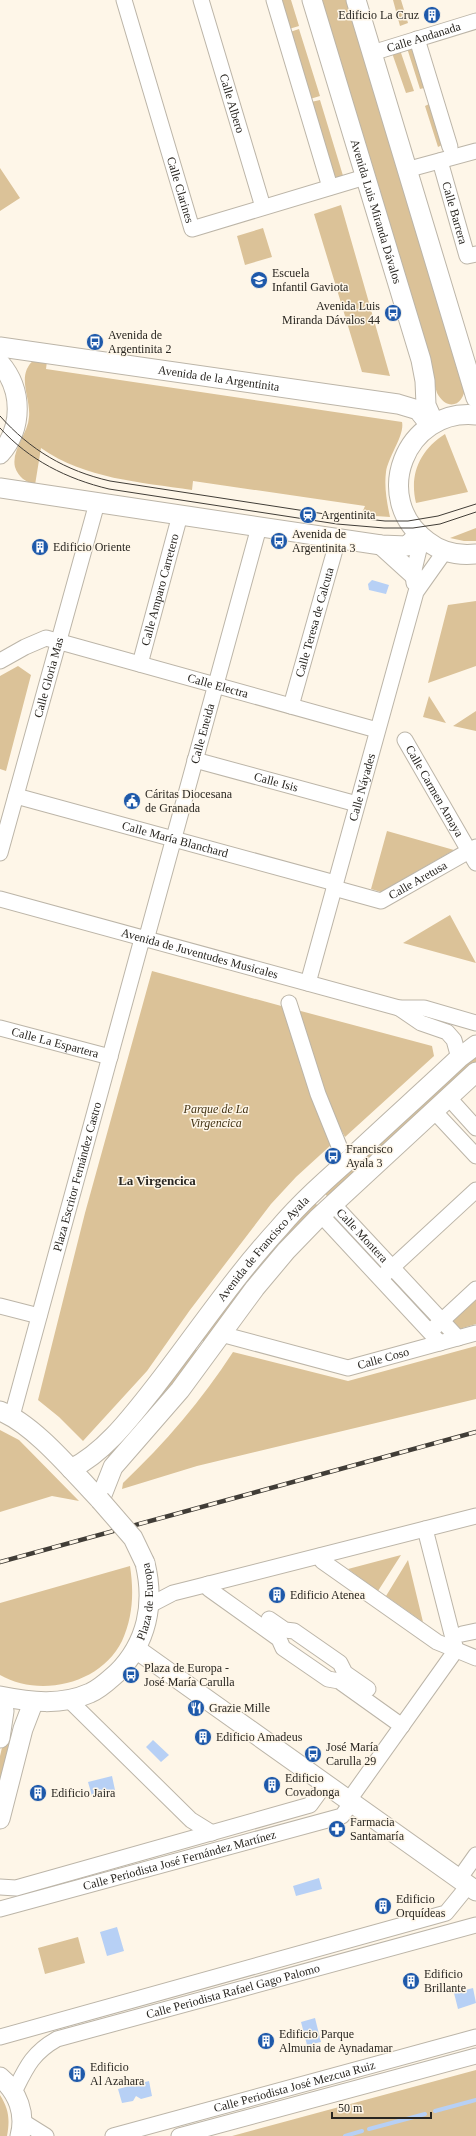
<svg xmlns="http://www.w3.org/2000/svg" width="476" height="2136" font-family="'Times New Roman',serif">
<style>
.green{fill:#dbc298}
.water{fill:#b7d0f5}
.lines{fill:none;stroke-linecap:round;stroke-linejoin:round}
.stream{stroke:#b7d0f5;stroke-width:4}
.minor-casing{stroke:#bcb5a8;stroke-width:17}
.major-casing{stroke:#bcb5a8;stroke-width:21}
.minor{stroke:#fff;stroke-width:15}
.major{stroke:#fff;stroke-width:19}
.tram{stroke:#413d37;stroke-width:1}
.rail-casing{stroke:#413d37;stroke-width:4.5}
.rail{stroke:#fef6e8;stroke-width:3;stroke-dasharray:9;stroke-linecap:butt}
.major-bridge-casing{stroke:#bcb5a8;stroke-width:21;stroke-linecap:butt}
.major-bridge{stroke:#fff;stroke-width:19}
.labels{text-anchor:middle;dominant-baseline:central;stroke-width:3;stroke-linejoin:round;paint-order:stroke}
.poi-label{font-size:12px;fill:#292621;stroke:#fef6e8;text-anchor:start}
.street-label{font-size:12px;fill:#292621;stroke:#fef6e8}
.park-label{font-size:12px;font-style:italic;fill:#423213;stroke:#fef6e8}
.neighbourhood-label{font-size:13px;font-weight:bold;fill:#292621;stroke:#fef6e8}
</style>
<rect width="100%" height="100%" fill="#fef6e8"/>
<path class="green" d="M280,0H291L299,26L289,29Z
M319,0H349L465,385C465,406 447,412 437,393Z
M393,0H401L408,23L400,26Z
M299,29L320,96L310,99L290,32Z
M415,46L428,87L420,89L407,48Z
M400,50L414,91L406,93L392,53Z
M320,100L344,179L335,181L311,102Z
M431,103L444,144L438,147L425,106Z
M0,168L20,198L0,211Z
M341,205L390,376L362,372L314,214Z
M263,228L272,257L245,265L237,236Z
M35,359L47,361L46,369L402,422C405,435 388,457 386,472C384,487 387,503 390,517L361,515L365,506L193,481L192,490C140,482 85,479 41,448L35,485C26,482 18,477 15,467C11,450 28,434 29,417C31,396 15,375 35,359Z
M445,434L468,492L416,503C409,474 420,450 445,434Z
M476,528V541H464L450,538Z
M476,601V666L428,683L448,605Z
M18,666L31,675L6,771L0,769V676Z
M429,696L446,723L423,717Z
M476,711V731L453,726Z
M387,831L454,850L381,892L371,889Z
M450,915L476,963L403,943Z
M152,971L285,1007L331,1145L296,1177L271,1204L190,1310L147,1371L83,1441L59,1417L38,1400L85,1213Z
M297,1010L432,1046L434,1056L345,1137L332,1113Z
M476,1053V1063L329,1199L324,1192Z
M313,1201L319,1207L207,1343L200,1339L221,1309Z
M476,1298V1324L456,1330L450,1322Z
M476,1346V1399L197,1466L122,1489L123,1483C165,1443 202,1400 233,1352L348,1381Z
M194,1348L200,1352L111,1458L105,1453Z
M0,1430L19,1440L79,1501L52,1496L0,1512Z
M401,1555L378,1591L348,1569Z
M408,1560L423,1622L386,1596Z
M130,1566C134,1592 133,1617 122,1641C101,1684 40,1698 0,1675V1603Z
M6,1731L16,1734L0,1797V1756Z
M78,1937L85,1963L45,1974L38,1948Z
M476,2070V2136H232Z
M0,2095C9,2109 10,2120 7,2136H0Z"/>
<path class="water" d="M372,580L389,585L386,594L369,590L368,584Z
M153,1740L169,1755L161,1762L146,1747Z
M112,1776L115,1790L92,1796L88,1782Z
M319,1878L322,1889L296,1896L293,1886Z
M117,1927L124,1951L107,1956L100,1932Z
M473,1988L476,2003L458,2009L454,1993Z
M315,2018L321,2042L307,2045L301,2022Z
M149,2081L152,2096L141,2099L136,2096L133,2101L122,2103L118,2089Z"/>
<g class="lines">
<path class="stream" d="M435,2111L476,2100
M369,2129L425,2114
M345,2136L362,2131"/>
<g class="minor-casing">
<g id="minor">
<path id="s1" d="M124,0L192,229L365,177"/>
<path id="s2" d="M201,0L263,207"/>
<path d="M274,0L330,187"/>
<path d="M417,39L450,147"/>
<path id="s3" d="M372,53L476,21"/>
<path id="s4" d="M440,161L467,256L476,254"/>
<path d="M406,170L476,151"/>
<path d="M414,583L413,574L422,537"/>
<path id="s5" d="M0,661L25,647L46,638L377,730"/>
<path id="s6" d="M140,664L180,515"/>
<path id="s7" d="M291,706L338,539"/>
<path id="s8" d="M405,740L476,863"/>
<path id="s9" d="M195,760L357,804"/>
<path id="s10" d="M16,796L335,883"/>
<path id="s11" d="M0,853L97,503"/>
<path id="s12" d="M334,888L381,901L476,847"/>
<path id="s13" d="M0,899L399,1008H424L476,1023"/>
<path id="s14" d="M146,940L259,527"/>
<path id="s15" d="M308,983L416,592L445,551"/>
<path d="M289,1003L318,1094L339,1146"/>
<path d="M399,1008L421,1023L447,1032L454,1040L459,1058"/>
<path id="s16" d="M0,1028L110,1057"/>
<path d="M448,1097L476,1128"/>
<path d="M434,1111L476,1156"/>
<path id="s17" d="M333,1204L458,1338"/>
<path d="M321,1215L440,1343"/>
<path d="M385,1274L476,1190"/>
<path d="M0,1306L39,1316"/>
<path d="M435,1327L476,1289"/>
<path id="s18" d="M221,1334L348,1368L476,1333"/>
<path id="s19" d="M12,1416L142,939"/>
<path d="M425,1529L456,1650"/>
<path d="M320,1556L322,1561L437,1642L476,1658"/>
<path d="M208,1584L209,1589L279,1639L283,1648L328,1679L339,1681L402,1726"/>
<path d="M150,1605L173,1593L193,1588L476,1516"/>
<path d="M269,1619L285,1630L294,1631L340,1663L345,1673L368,1689"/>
<path d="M462,1634L476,1631"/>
<path d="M69,1700L191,1820L212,1833"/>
<path d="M349,1800L456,1650"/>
<path d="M459,1879L476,1855"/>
<path d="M0,1887L16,1888L310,1805L326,1783"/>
<path id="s20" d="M0,1909L342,1816L352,1802"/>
<path d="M0,2037L446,1913L468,1886"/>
<path id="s21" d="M14,2092C26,2068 32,2053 57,2039L476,1925"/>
<path d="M22,2121L46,2136"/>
<path id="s22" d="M113,2136L476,2037"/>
<path d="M179,2136L476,2056"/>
</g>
</g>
<g class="major-casing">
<g id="major">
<path id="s23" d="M312,0L421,360L425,381L426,405L434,423"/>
<path d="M356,0L476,398"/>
<path id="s24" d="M0,347L398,404L418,410L430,425"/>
<path d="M0,363C23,390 23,428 0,454"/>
<path d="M476,415C405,408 370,499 427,541C441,552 458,556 476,554"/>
<path d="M0,488L381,545L407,546L419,534"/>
<path d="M381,545L413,574"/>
<path d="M0,1411C35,1425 73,1472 100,1500L113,1467L180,1390L255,1288L286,1251L317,1219L476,1072"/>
<path id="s25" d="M71,1469C105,1452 131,1417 154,1388C196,1334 233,1278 279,1228C301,1202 327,1179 353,1156C388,1123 424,1091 459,1058L476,1045"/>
<path d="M136,1649L476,1891"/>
<path id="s26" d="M0,1696C30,1702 61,1706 90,1693C100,1689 109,1680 117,1673C147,1643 155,1604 145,1563"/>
<path d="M0,1701L4,1711L0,1738"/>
<path d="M0,1819L23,1729L33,1703"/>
<path d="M0,2077C18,2092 26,2114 20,2136"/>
</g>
</g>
<use href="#minor" class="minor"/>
<use href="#major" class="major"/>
<path class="tram" d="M0,416C30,450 66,471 110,481L338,516L385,521H408L438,516L476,504
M0,428C29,460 67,479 109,489L337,524L384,528H413L440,524L476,512"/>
<g class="rail-casing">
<path id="rail" d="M0,1562L476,1432"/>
</g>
<use href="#rail" class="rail"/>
<g class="major-bridge-casing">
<path id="major-bridge" d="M100,1500L133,1538L145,1563"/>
</g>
<use href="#major-bridge" class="major-bridge"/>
</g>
<defs>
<g id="building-disc" transform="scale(0.9)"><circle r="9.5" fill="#1e59aa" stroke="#fef6e8"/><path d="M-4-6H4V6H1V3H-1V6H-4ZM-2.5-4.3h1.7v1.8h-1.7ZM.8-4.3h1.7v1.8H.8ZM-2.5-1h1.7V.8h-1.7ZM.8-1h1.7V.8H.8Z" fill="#fff"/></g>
<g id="school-disc" transform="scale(0.9)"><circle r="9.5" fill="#1e59aa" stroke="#fef6e8"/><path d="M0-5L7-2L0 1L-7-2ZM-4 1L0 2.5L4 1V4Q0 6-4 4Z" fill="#fff"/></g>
<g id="bus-disc" transform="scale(0.9)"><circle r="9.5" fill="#1e59aa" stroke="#fef6e8"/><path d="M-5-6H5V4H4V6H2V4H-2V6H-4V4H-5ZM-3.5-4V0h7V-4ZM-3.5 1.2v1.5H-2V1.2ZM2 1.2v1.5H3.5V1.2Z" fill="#fff"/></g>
<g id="station-disc" transform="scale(0.9)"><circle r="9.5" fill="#1e59aa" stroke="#fef6e8"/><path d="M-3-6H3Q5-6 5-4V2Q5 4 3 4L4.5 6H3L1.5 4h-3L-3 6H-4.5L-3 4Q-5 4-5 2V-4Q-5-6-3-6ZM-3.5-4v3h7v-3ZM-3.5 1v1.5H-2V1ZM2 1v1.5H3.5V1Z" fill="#fff"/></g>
<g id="civic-disc" transform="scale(0.9)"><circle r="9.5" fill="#1e59aa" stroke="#fef6e8"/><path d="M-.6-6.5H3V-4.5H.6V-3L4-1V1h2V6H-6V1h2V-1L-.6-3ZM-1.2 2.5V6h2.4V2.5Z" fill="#fff"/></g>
<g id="restaurant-disc" transform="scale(0.9)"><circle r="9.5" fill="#1e59aa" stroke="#fef6e8"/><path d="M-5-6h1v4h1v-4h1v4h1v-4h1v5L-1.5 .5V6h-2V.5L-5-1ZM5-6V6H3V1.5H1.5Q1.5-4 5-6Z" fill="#fff"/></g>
<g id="pharmacy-disc" transform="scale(0.9)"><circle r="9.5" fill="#1e59aa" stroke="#fef6e8"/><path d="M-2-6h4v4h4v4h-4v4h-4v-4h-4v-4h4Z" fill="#fff"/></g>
</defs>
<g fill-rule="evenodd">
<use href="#building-disc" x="432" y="15"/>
<use href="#school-disc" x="259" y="280"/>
<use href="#bus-disc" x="393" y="313"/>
<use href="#bus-disc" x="95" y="342"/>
<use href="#station-disc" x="308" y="515"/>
<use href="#bus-disc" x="279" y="541"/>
<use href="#building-disc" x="40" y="547"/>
<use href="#civic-disc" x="132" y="801"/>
<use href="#bus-disc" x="333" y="1156"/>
<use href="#building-disc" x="277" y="1595"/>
<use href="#bus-disc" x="131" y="1675"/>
<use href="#restaurant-disc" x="196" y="1708"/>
<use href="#building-disc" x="203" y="1737"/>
<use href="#bus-disc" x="313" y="1754"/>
<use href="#building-disc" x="272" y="1785"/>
<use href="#building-disc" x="38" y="1793"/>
<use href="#pharmacy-disc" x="337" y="1829"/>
<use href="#building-disc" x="383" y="1906"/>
<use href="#building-disc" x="411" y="1981"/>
<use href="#building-disc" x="266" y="2041"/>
<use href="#building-disc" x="77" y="2074"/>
</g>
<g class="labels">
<g class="poi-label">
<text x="419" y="15" text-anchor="end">Edificio La Cruz</text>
<text x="272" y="273">Escuela<tspan x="272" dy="14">Infantil Gaviota</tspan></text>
<text x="380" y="306" text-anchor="end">Avenida Luis<tspan x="380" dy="14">Miranda Dávalos 44</tspan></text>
<text x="108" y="335">Avenida de<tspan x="108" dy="14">Argentinita 2</tspan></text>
<text x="321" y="515">Argentinita</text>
<text x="292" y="534">Avenida de<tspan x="292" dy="14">Argentinita 3</tspan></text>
<text x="53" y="547">Edificio Oriente</text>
<text x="145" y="794">Cáritas Diocesana<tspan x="145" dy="14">de Granada</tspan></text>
<text x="346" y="1149">Francisco<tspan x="346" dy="14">Ayala 3</tspan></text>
<text x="290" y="1595">Edificio Atenea</text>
<text x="144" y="1668">Plaza de Europa -<tspan x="144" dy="14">José María Carulla</tspan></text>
<text x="209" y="1708">Grazie Mille</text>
<text x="216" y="1737">Edificio Amadeus</text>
<text x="326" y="1747">José María<tspan x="326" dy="14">Carulla 29</tspan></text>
<text x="285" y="1778">Edificio<tspan x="285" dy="14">Covadonga</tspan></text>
<text x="51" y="1793">Edificio Jaira</text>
<text x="350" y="1822">Farmacia<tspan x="350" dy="14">Santamaría</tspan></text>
<text x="396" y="1899">Edificio<tspan x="396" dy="14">Orquídeas</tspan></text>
<text x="424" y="1974">Edificio<tspan x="424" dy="14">Brillante</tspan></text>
<text x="279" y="2034">Edificio Parque<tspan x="279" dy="14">Almunia de Aynadamar</tspan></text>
<text x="90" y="2067">Edificio<tspan x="90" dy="14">Al Azahara</tspan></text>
</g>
<g class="street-label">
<text stroke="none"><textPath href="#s3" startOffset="54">Calle Andanada</textPath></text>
<text stroke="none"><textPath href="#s2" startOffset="108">Calle Albero</textPath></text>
<text stroke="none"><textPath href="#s1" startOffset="198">Calle Clarines</textPath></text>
<text stroke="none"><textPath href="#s23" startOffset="221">Avenida Luis Miranda Dávalos</textPath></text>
<text stroke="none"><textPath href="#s4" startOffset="54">Calle Barrera</textPath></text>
<text stroke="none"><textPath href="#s24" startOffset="221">Avenida de la Argentinita</textPath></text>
<text stroke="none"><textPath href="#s6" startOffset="77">Calle Amparo Carretero</textPath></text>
<text stroke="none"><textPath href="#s7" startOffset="87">Calle Teresa de Calcuta</textPath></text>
<text stroke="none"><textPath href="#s11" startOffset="182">Calle Gloria Mas</textPath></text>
<text stroke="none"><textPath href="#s5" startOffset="230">Calle Electra</textPath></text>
<text stroke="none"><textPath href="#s14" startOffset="214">Calle Eneida</textPath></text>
<text stroke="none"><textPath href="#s9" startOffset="84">Calle Isis</textPath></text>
<text stroke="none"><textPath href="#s15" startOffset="203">Calle Náyades</textPath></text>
<text stroke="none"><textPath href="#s8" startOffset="59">Calle Carmen Amaya</textPath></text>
<text stroke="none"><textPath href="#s10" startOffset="165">Calle María Blanchard</textPath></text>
<text stroke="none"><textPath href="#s12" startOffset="91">Calle Aretusa</textPath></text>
<text stroke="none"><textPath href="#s13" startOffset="207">Avenida de Juventudes Musicales</textPath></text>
<text stroke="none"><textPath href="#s16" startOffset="57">Calle La Espartera</textPath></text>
<text stroke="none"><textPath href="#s19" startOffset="248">Plaza Escritor Fernández Castro</textPath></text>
<text stroke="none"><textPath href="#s17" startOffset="43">Calle Montera</textPath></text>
<text stroke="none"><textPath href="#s25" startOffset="294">Avenida de Francisco Ayala</textPath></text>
<text stroke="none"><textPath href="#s18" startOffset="168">Calle Coso</textPath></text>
<text stroke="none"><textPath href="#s26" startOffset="205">Plaza de Europa</textPath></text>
<text stroke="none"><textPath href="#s20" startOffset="186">Calle Periodista José Fernández Martínez</textPath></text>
<text stroke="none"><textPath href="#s21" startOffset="252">Calle Periodista Rafael Gago Palomo</textPath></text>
<text stroke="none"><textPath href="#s22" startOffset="188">Calle Periodista José Mezcua Ruiz</textPath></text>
</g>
<g class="park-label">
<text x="216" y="1109">Parque de La<tspan x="216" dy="14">Virgencica</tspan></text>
</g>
<g class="neighbourhood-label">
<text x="157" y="1180">La Virgencica</text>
</g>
</g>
<path d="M332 2112v6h99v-6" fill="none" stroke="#292621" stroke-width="2"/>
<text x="338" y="2112" font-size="12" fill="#292621" stroke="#fef6e8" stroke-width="3" paint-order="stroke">50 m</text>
</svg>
